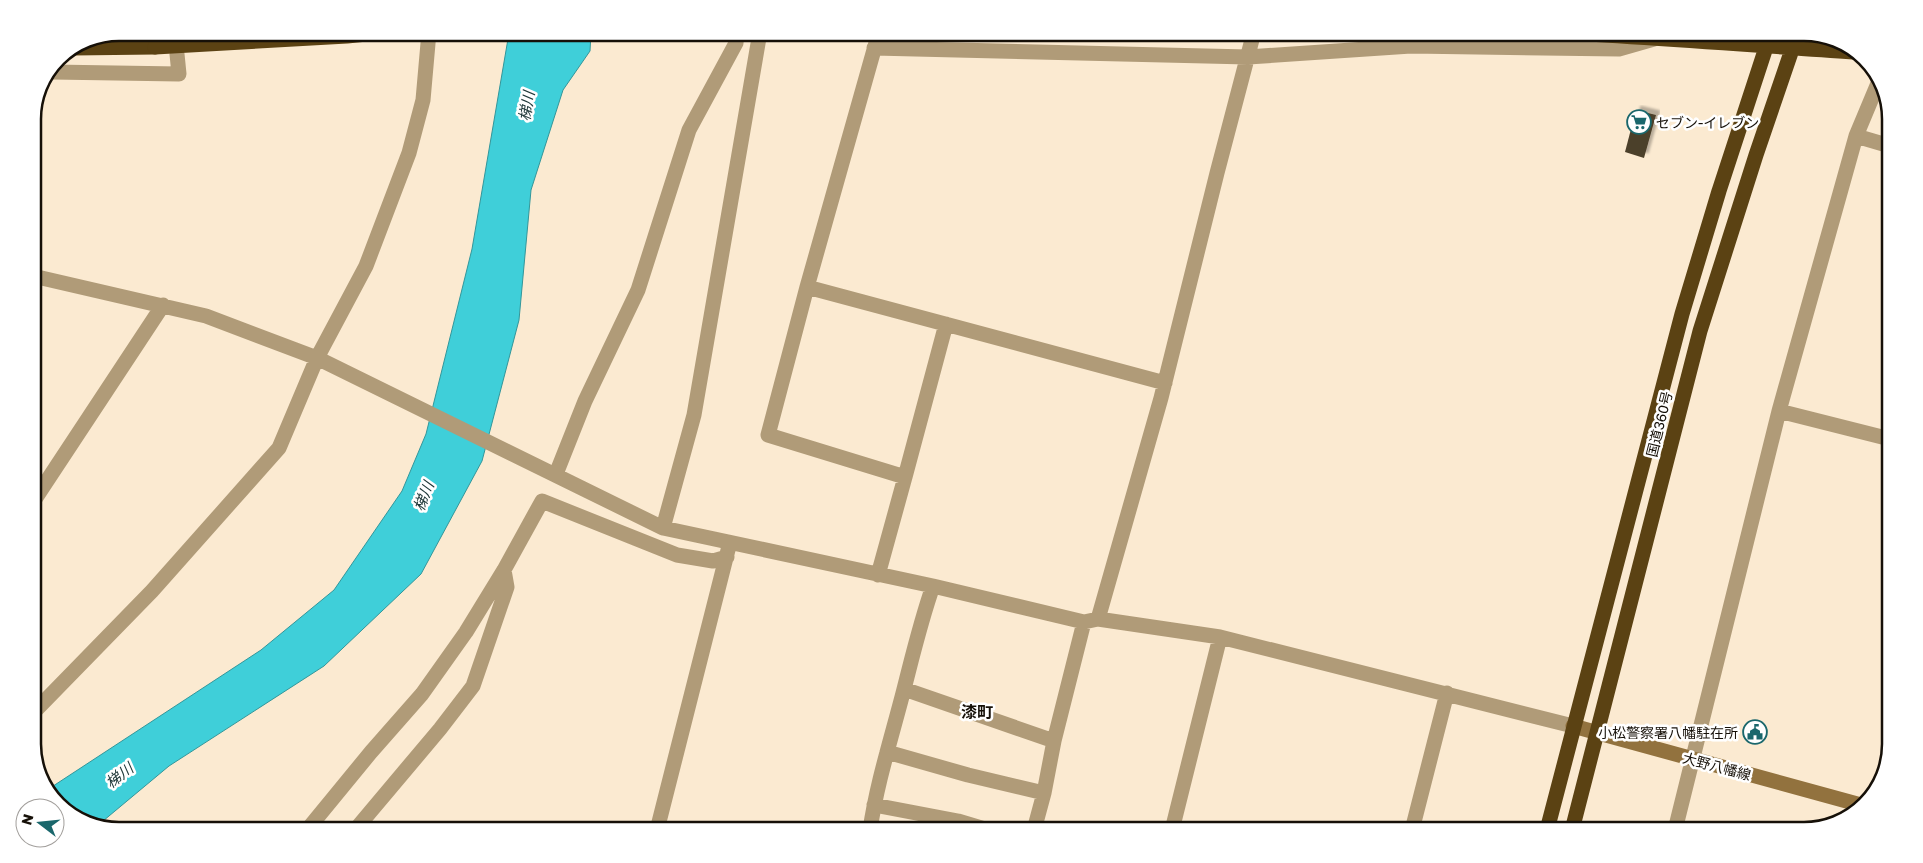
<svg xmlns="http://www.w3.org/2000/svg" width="1923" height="863" font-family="'Golos Text','Noto Sans JP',sans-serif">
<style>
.water{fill:#3fcfd9;stroke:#33969a}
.building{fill:#4c3f2a;filter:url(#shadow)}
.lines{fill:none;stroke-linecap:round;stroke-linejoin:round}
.street-tunnel{stroke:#d9c9b3;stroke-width:15;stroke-dasharray:15 8;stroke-linecap:butt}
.street{stroke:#b09b78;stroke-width:15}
.secondary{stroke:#92723e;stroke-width:15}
.highway{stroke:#5b4213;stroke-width:15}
.highway-bridge{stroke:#5b4213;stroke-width:15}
.labels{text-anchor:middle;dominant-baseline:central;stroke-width:5;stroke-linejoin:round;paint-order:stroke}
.poi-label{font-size:14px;fill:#161008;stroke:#fff;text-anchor:start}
.street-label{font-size:14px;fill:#161008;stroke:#fff}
.water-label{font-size:15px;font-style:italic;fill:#21393a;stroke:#fff}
.quarter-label{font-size:16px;font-weight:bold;fill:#161008;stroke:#fff}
.rim{fill:none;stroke:#161008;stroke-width:2.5}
</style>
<defs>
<filter id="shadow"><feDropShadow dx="4.5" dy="-4.5" stdDeviation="1" flood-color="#0004"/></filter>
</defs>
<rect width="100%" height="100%" fill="#fbead1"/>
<path class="water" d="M509,33H591L590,51L563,90L531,190L519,320L482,461L421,574L324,666L169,766L97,826L86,824L47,790L261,650L334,590L402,491L426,434L472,249Z"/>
<path class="building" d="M1636,110L1656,115L1644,158L1625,152Z"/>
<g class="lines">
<path class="street-tunnel" d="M176,32L177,54"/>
<path class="street" d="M874,48L1248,57L1411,46L1619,49L1654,39
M52,72L179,74L177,54
M1856,136L1890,146
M33,276L206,316L317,358L663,528L933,586L1084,622L1098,619L1220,637L1573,726
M807,287L1165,383
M1779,411L1890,439
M556,474L585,401L638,290L689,130L736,43L737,32
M905,477L946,324
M33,502L163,305
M663,528L694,415L760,32
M878,575L905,477L768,435L807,287L879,32
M1098,619L1161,398L1217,173L1254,32
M904,689L1054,741
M33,713L152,591L279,448L317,358L366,266L409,153L423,100L429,32
M887,752L968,775L1044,793
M874,805L958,821L988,830
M307,830L371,752L422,694L466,632L504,570L542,501L677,555L713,561L727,557
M355,830L440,729L473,686L507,587L504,570
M657,830L728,550
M870,830C877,782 892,736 904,689C913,654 921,620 933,586
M1034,830L1044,793L1054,741L1084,622
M1172,830L1220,637
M1412,830L1447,693
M1675,830L1779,411L1856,136L1879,81"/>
<path class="secondary" d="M1573,726L1861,805"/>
<path class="highway" d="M1550,32C1651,37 1752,45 1853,52
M73,48L155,47
M1547,830L1682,314L1719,191L1771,32
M1572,830L1700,331L1756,155L1798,32"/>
<path class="highway-bridge" d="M155,47L347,36L386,32"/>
</g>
<defs>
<g id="supermarket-ring" transform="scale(1.25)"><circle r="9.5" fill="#fff" stroke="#1a676c" stroke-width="1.5"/><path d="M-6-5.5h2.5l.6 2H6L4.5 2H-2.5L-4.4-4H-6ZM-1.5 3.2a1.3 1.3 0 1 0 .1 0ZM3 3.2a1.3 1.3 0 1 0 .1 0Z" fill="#1a676c"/></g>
<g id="civic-ring" transform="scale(1.25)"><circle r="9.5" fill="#fff" stroke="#1a676c" stroke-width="1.5"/><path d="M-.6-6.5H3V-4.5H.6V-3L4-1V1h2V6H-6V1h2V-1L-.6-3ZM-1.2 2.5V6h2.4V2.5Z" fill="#1a676c"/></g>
</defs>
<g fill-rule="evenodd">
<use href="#supermarket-ring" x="1639" y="122"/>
<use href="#civic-ring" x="1755" y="732"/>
</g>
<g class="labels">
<g class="poi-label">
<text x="1656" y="122">セブン-イレブン</text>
<text x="1738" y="732" text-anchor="end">小松警察署八幡駐在所</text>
</g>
<g class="street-label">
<text transform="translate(1659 424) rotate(-76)">国道360号</text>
<text transform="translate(1717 766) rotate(15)">大野八幡線</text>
</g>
<g class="water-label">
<text transform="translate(526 106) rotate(-81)">梯川</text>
<text transform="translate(423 496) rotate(-68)">梯川</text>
<text transform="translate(119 775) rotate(-38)">梯川</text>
</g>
<g class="quarter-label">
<text x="977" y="712">漆町</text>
</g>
</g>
<path d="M0 0H1923V863H0ZM119 41H1804A78 78 0 0 1 1882 119V744A78 78 0 0 1 1804 822H119A78 78 0 0 1 41 744V119A78 78 0 0 1 119 41Z" fill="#fff" fill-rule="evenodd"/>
<path class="rim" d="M119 41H1804A78 78 0 0 1 1882 119V744A78 78 0 0 1 1804 822H119A78 78 0 0 1 41 744V119A78 78 0 0 1 119 41Z"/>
<g transform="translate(40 823) rotate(286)"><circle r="24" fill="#ffffff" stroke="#a29f9c"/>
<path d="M0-4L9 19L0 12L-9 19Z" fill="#1a676c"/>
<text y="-8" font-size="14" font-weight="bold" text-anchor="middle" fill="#161008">N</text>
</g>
</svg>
